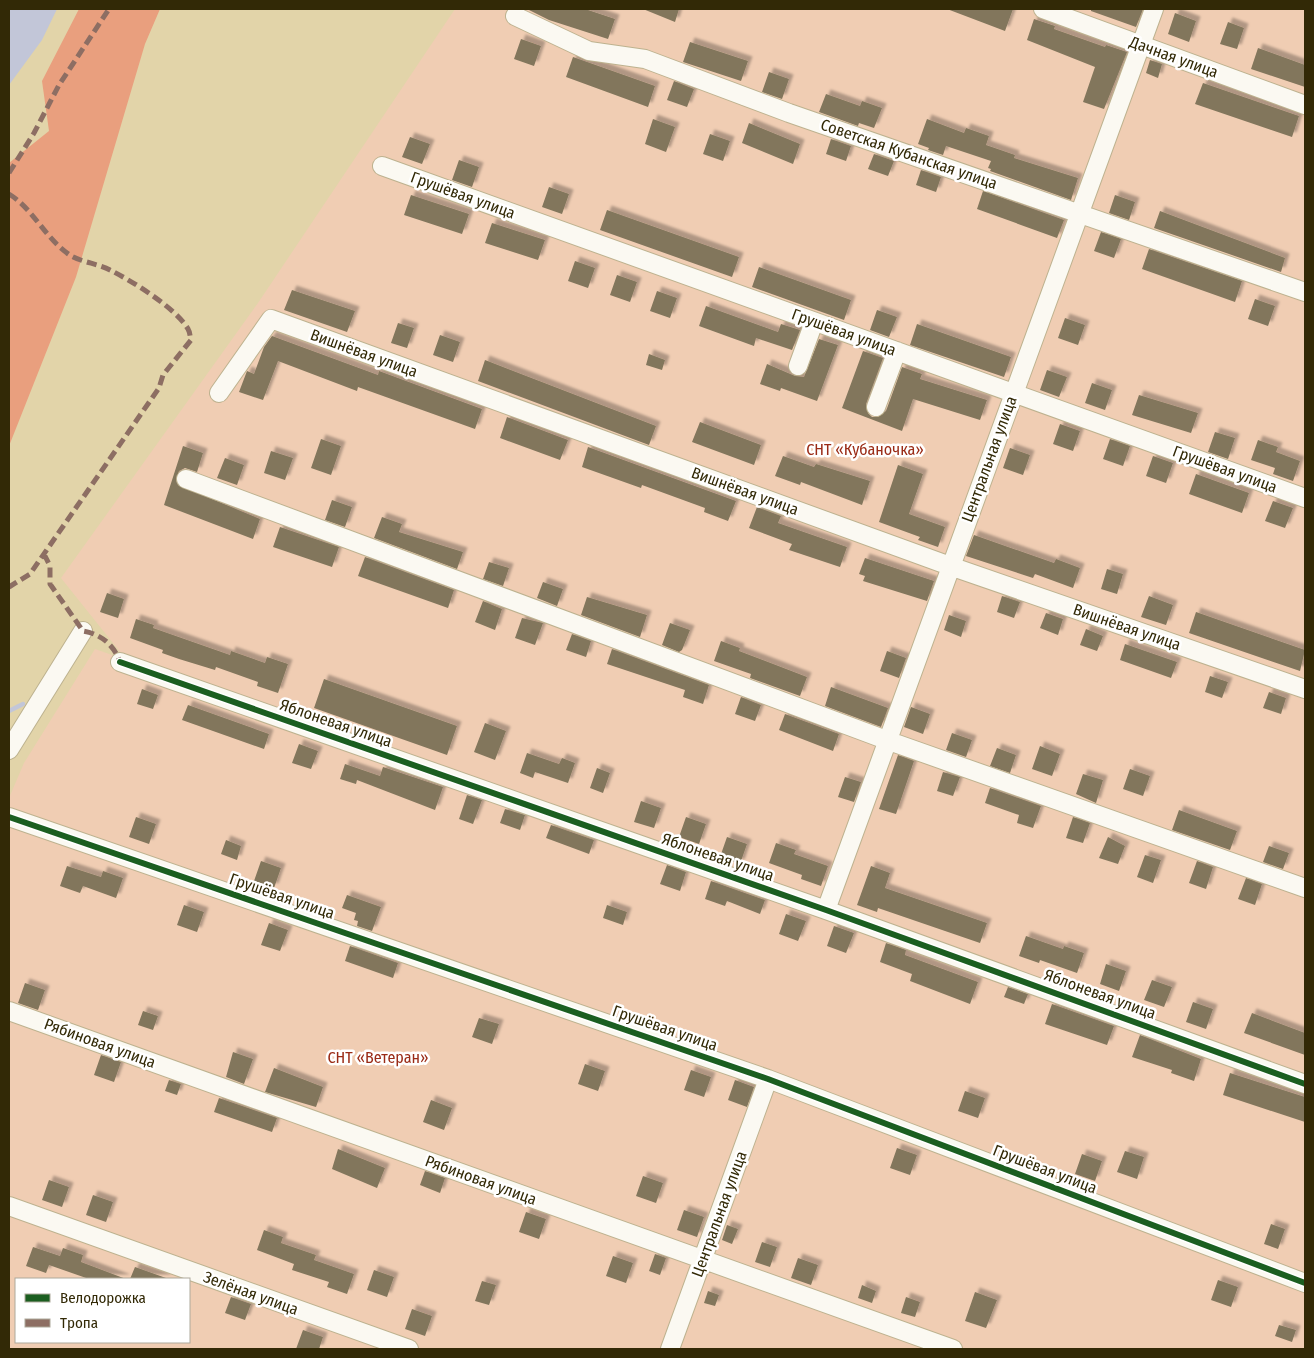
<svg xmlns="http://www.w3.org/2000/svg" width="1314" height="1358" font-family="'Fira Sans Condensed',sans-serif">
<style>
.green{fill:#f0cdb3;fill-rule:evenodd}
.forest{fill:#e99f7e}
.water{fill:#c2c6d8}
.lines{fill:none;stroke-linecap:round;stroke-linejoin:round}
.stream{stroke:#c2c6d8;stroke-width:4.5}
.building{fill:#82765c;filter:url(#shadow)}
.minor-casing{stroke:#bdb28f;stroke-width:20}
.minor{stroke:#fbf9f2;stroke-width:18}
.quiet{stroke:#8d6e63;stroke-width:5;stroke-dasharray:10 5;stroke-linecap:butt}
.cycleway-casing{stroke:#fff;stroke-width:9}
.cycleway{stroke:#1b5e20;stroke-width:6}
.labels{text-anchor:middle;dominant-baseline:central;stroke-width:5;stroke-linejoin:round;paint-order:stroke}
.street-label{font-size:16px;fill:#322906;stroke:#fff}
.park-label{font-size:16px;fill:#9a2b16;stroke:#fff}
</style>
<defs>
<filter id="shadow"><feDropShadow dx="4.5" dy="-4.5" stdDeviation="1" flood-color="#0004"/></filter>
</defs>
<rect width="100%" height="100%" fill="#e2d4a9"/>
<path class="green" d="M455,9H1305V1077L125,658L61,578L258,303Z
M95,649L826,905L1305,1079V1349H9V798L24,763ZM16,1279H189V1342H16Z"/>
<path class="forest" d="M79,9H160L145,44L76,277L9,446V163L49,131L42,81Z"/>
<path class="water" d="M9,9H57L42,40L9,85Z"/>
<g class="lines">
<path class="stream" d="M9,711L23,704"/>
</g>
<path class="building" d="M527,9H585L615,19L608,39L549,20Z
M643,9H679L675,22Z
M947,9H1013L1005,31Z
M1091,9H1143L1136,27L1091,11Z
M1175,13L1196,21L1189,42L1168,34Z
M1034,19L1055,26L1054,29L1105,47L1106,45L1127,52L1104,109L1083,102L1095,67L1027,40Z
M1228,22L1244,28L1237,49L1220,44Z
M521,39L541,46L534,66L514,59Z
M690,42L748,61L741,81L683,62Z
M1258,48L1305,65V87L1251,69Z
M573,57L655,86L648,107L566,77Z
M1150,60L1162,64L1158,78L1146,73Z
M769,72L789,79L782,99L762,92Z
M674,81L694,89L687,107L667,100Z
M1203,83L1299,116L1292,137L1195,104Z
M826,94L860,106L862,101L882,108L874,128L859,123L858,126L819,112Z
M653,119L675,127L666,152L645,144Z
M927,119L964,133L966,128L989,136L986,145L1015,155L1014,158L1078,178L1071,200L990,171L991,169L988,168L991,161L946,146L943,155L928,150L929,148L918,144Z
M749,123L800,144L793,164L742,143Z
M710,134L730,141L723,161L703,154Z
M410,137L430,144L422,164L402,157Z
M831,139L851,146L846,161L826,154Z
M874,154L894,161L888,176L868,169Z
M459,160L479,167L472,187L452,180Z
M921,170L941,177L936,192L916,185Z
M549,187L569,194L562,214L542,207Z
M983,191L1064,220L1057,238L977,209Z
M411,195L469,214L462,234L404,215Z
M1115,195L1135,202L1129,220L1109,213Z
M607,210L739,257L732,277L600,230Z
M1160,211L1285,258L1281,272L1154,228Z
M492,223L545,240L538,260L485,243Z
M1101,232L1121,239L1114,258L1094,251Z
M1149,249L1242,281L1235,302L1142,269Z
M575,261L595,268L588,288L568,281Z
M759,267L851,300L844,320L752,287Z
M617,275L637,282L630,302L610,295Z
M292,290L355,311L347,332L284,310Z
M657,291L677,298L670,318L650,311Z
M1255,299L1275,306L1268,326L1248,319Z
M706,306L778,332L781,324L800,330L792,350L756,338L754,346L699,326Z
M877,310L897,317L889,337L870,330Z
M1065,318L1085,325L1078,345L1058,338Z
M398,323L414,328L407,348L391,343Z
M917,324L1011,357L1004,377L910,345Z
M440,335L460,342L453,362L433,355Z
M272,336L378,375L379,371L482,409L475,429L358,387L357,391L278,361L263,400L239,392L247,371L254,374L264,347Z
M819,339L838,345L817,401L781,388L780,391L760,384L767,364L795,376L804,377Z
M863,351L883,358L866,404L868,413L872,417H878L886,411L902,367L922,374L920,379L987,400L980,420L913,399L902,431L842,408Z
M649,354L665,360L662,370L646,365Z
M485,360L656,426L649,445L478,381Z
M1047,370L1067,377L1059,397L1040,390Z
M1092,383L1112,390L1105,410L1085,403Z
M1139,395L1198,413L1191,433L1132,415Z
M507,417L568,440L560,460L500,438Z
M700,422L761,445L754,465L692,442Z
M1060,424L1080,431L1073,451L1053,444Z
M1215,432L1235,438L1228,459L1208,452Z
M321,439L341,446L331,475L311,468Z
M1110,439L1130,446L1123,466L1103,459Z
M1258,440L1278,447L1276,452L1300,461L1293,481L1273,474L1275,468L1251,460Z
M183,446L203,453L197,472L185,468L179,471L176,480L178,485L260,519L253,539L164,505Z
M588,447L736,501L728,521L704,512L705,508L642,485L641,488L582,467Z
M1010,448L1030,455L1023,475L1003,468Z
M271,451L293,458L285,480L264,473Z
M783,456L814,467L816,464L870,481L862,505L801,482L800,485L775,476Z
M1153,456L1173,463L1166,483L1146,476Z
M225,458L244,465L237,485L217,478Z
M898,465L923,474L909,514L945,527L938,547L918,540L920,537L879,522Z
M1196,474L1249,493L1242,513L1189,494Z
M332,500L352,507L345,527L325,520Z
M1273,501L1293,508L1285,528L1265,521Z
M757,507L781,516L778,523L847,547L840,567L789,550L792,544L749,528Z
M382,517L402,524L399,532L463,552L457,569L374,538Z
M280,527L339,547L332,567L273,547Z
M974,535L1054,563L1056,559L1080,568L1073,588L1035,574L1033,578L966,556Z
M365,557L454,590L448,608L358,576Z
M865,558L934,581L927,601L863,581L865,576L859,574Z
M489,562L509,568L503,586L483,579Z
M1107,569L1123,574L1117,594L1101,589Z
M543,582L563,589L557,606L537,598Z
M107,593L124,599L118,618L100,612Z
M1002,596L1020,602L1014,618L997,612Z
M1149,596L1173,605L1166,625L1141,617Z
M587,597L647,615L640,637L581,615Z
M483,601L502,609L495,630L475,622Z
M1196,612L1305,650L1300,671L1189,633Z
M1046,613L1063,619L1058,635L1040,628Z
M949,615L966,621L961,637L944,630Z
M522,618L543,623L535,645L515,638Z
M136,619L154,625L153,628L230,655L231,651L265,663L267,657L288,664L278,693L257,686L258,682L216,667L215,670L179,659L162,653L163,650L130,638Z
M670,623L690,630L682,650L679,652L662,645Z
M1086,629L1103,636L1097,651L1080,645Z
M572,634L591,641L586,657L566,650Z
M721,641L740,648L739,651L807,677L800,696L750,678L751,674L714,661Z
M1125,644L1177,662L1171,678L1120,660Z
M612,649L709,685L703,704L683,697L685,690L607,664Z
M887,651L906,658L899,678L880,671Z
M1210,676L1228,682L1222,698L1205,692Z
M324,679L457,726L447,755L314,708Z
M831,687L888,708L881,727L825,706Z
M142,689L158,695L153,709L137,704Z
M1269,692L1286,698L1281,714L1263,708Z
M741,697L761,705L755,721L735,714Z
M188,705L269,734L264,749L182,720Z
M911,707L930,714L923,734L904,727Z
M785,714L839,734L833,751L779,730Z
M485,723L506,731L495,760L474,752Z
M952,733L972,740L966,757L946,750Z
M299,744L318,751L311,769L292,763Z
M1040,746L1060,754L1052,776L1032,769Z
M997,748L1016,755L1010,773L990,766Z
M527,753L559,764L562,758L575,763L568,783L535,772L533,778L520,773Z
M898,755L914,761L896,814L879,809Z
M345,764L380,776L383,767L443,787L435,810L357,780L356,784L340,779Z
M597,768L610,773L603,793L590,788Z
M1130,769L1150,776L1143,796L1123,789Z
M943,772L960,777L953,796L937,791Z
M1083,774L1103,780L1096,803L1076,794Z
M845,777L861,782L854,802L838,797Z
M990,788L1041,806L1033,828L1017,823L1019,815L985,803Z
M467,795L482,800L473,824L459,819Z
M641,801L661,808L654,828L634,822Z
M505,809L525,815L520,830L500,823Z
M1179,810L1237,831L1230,850L1172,830Z
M136,817L156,824L149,844L129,837Z
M686,817L706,824L699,844L679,837Z
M1073,817L1090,823L1083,843L1066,838Z
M551,825L594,840L589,854L546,838Z
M727,837L747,844L740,864L720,857Z
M1108,837L1125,846L1118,864L1099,858Z
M226,840L241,846L237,860L221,854Z
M776,843L796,850L794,854L828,866L821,886L801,879L802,875L769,863Z
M1269,846L1289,853L1283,869L1263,862Z
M1145,855L1161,860L1153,883L1137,877Z
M261,861L281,868L274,888L254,881Z
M1197,861L1213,867L1206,889L1189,883Z
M667,865L686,872L680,891L660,884Z
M67,866L101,877L103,871L123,878L116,898L83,886L80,893L60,886Z
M871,866L890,873L885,888L987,923L980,943L878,908L877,912L857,905Z
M1246,878L1262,884L1255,905L1238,899Z
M711,881L765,900L760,914L727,901L725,906L705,899Z
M347,895L381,907L372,931L357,926L358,921L354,920L356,913L342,908Z
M184,905L204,912L197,932L177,925Z
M607,905L627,912L623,925L603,918Z
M786,914L806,921L798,941L779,934Z
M269,923L288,930L280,951L261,945Z
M834,926L854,933L846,953L827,946Z
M1026,936L1063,949L1064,946L1084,953L1077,973L1040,960L1039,963L1019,956Z
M886,943L906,950L905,955L978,982L970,1004L910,981L912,974L880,962Z
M350,946L398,963L393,978L345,961Z
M1106,964L1126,971L1119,991L1100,984Z
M1152,980L1172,987L1164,1007L1144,1000Z
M25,983L45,990L38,1010L18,1003Z
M1008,987L1028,994L1024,1004L1004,997Z
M1193,1002L1213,1009L1206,1029L1186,1022Z
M1052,1004L1114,1026L1107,1045L1045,1024Z
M143,1011L158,1016L153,1030L138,1025Z
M1252,1013L1305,1033V1055L1244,1033Z
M479,1018L499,1024L492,1044L472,1037Z
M1140,1035L1201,1059L1194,1081L1171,1073L1172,1070L1132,1057Z
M233,1052L253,1059L244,1084L226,1077Z
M101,1055L121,1062L114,1082L94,1075Z
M585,1064L605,1071L598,1091L578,1084Z
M274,1068L323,1087L316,1107L265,1092Z
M691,1070L711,1077L704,1097L684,1090Z
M1230,1073L1305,1097V1122L1223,1095Z
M169,1080L181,1084L177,1095L165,1091Z
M735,1080L754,1087L747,1107L728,1100Z
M965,1091L985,1098L978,1118L958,1111Z
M219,1098L277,1118L272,1132L214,1112Z
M431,1100L452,1108L444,1130L423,1122Z
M897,1148L917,1155L910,1175L890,1168Z
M338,1149L385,1168L377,1188L332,1169Z
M1125,1151L1144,1157L1137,1179L1117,1172Z
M1082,1154L1102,1161L1095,1181L1075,1174Z
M425,1171L445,1178L440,1193L420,1185Z
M643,1176L663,1183L656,1203L636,1196Z
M49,1180L69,1187L62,1207L42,1200Z
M93,1195L113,1202L106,1222L86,1215Z
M684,1210L704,1217L697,1237L677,1230Z
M526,1212L546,1219L539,1239L519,1232Z
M1271,1224L1285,1229L1278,1249L1264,1244Z
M727,1225L738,1229L732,1244L722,1240Z
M264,1230L283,1237L281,1243L316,1255L314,1260L354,1274L347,1294L327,1287L329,1282L292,1270L294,1264L257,1250Z
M762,1242L777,1247L770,1267L755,1262Z
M33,1247L60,1256L63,1248L83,1255L81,1262L126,1279H89L49,1265L46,1273L26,1266Z
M655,1254L666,1258L660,1275L649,1271Z
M613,1256L633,1263L626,1283L606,1276Z
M798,1258L818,1265L811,1285L791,1278Z
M135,1267L166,1278V1279H130Z
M374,1270L394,1277L387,1297L367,1290Z
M1218,1280L1238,1287L1231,1307L1211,1300Z
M482,1281L496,1285L489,1305L475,1301Z
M862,1285L876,1291L872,1303L858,1298Z
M708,1291L719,1295L715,1306L704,1303Z
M975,1292L997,1300L986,1328L965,1321Z
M231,1297L251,1304L245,1320L225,1313Z
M906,1297L920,1302L915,1317L901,1313Z
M412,1309L432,1316L425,1336L405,1329Z
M1279,1325L1296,1330L1292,1342L1275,1336Z
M303,1330L323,1337L319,1349H296Z"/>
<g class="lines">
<g class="minor-casing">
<path id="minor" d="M1043,9L1305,105
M515,16L589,51L645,59L789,113L1305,292
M382,166L1305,498
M798,366L814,322
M219,393L271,319L950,566L1305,689
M876,407L897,351
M186,479L889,741L1305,888
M120,662L826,910L1305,1084
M9,750L83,631
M9,817L768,1079L1305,1283
M826,910L1154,9
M9,1011L953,1349
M9,1206L409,1349
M670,1349L768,1079"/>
</g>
<use href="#minor" class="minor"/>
<path class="quiet" d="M9,173L34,133L59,85L109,9
M9,194C33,209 44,236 67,253C78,262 97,263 110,270C132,281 176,308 188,329C190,332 190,337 191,340L163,375L159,388L30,574L9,587
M44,554L50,566V584L83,631C101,634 114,645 120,662"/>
<g class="cycleway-casing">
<path id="cycleway" d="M120,662L826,910L1305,1084
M9,817L768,1079L1305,1283"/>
</g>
<use href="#cycleway" class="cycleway"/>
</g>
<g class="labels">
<g class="street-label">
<text transform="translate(1174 57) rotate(20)">Дачная улица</text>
<text transform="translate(909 154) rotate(19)">Советская Кубанская улица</text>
<text transform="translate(463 195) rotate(20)">Грушёвая улица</text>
<text transform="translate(844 332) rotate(20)">Грушёвая улица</text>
<text transform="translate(364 353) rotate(20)">Вишнёвая улица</text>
<text transform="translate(989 459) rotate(-70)">Центральная улица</text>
<text transform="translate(1225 469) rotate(20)">Грушёвая улица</text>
<text transform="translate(745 491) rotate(20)">Вишнёвая улица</text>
<text transform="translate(1127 627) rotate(19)">Вишнёвая улица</text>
<text transform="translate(336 723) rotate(19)">Яблоневая улица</text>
<text transform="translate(718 857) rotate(19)">Яблоневая улица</text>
<text transform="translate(282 896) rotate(19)">Грушёвая улица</text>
<text transform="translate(1100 994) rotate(20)">Яблоневая улица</text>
<text transform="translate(665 1028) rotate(19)">Грушёвая улица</text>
<text transform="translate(100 1043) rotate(20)">Рябиновая улица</text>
<text transform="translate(1045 1169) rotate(21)">Грушёвая улица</text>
<text transform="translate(481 1180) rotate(20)">Рябиновая улица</text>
<text transform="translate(719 1214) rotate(-70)">Центральная улица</text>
<text transform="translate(251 1293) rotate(20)">Зелёная улица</text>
</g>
<g class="park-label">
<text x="865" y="449">СНТ «Кубаночка»</text>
<text x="378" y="1057">СНТ «Ветеран»</text>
</g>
</g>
<rect width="1314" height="1358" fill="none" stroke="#322906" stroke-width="20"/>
<rect x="15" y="1278" width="175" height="65" fill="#ffffff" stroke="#ada99b"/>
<rect x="25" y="1294" width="25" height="8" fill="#1b5e20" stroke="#ada99b"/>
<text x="60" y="1303" font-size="15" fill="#322906">Велодорожка</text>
<rect x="25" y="1319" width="25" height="8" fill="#8d6e63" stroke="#ada99b"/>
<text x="60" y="1328" font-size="15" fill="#322906">Тропа</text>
</svg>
